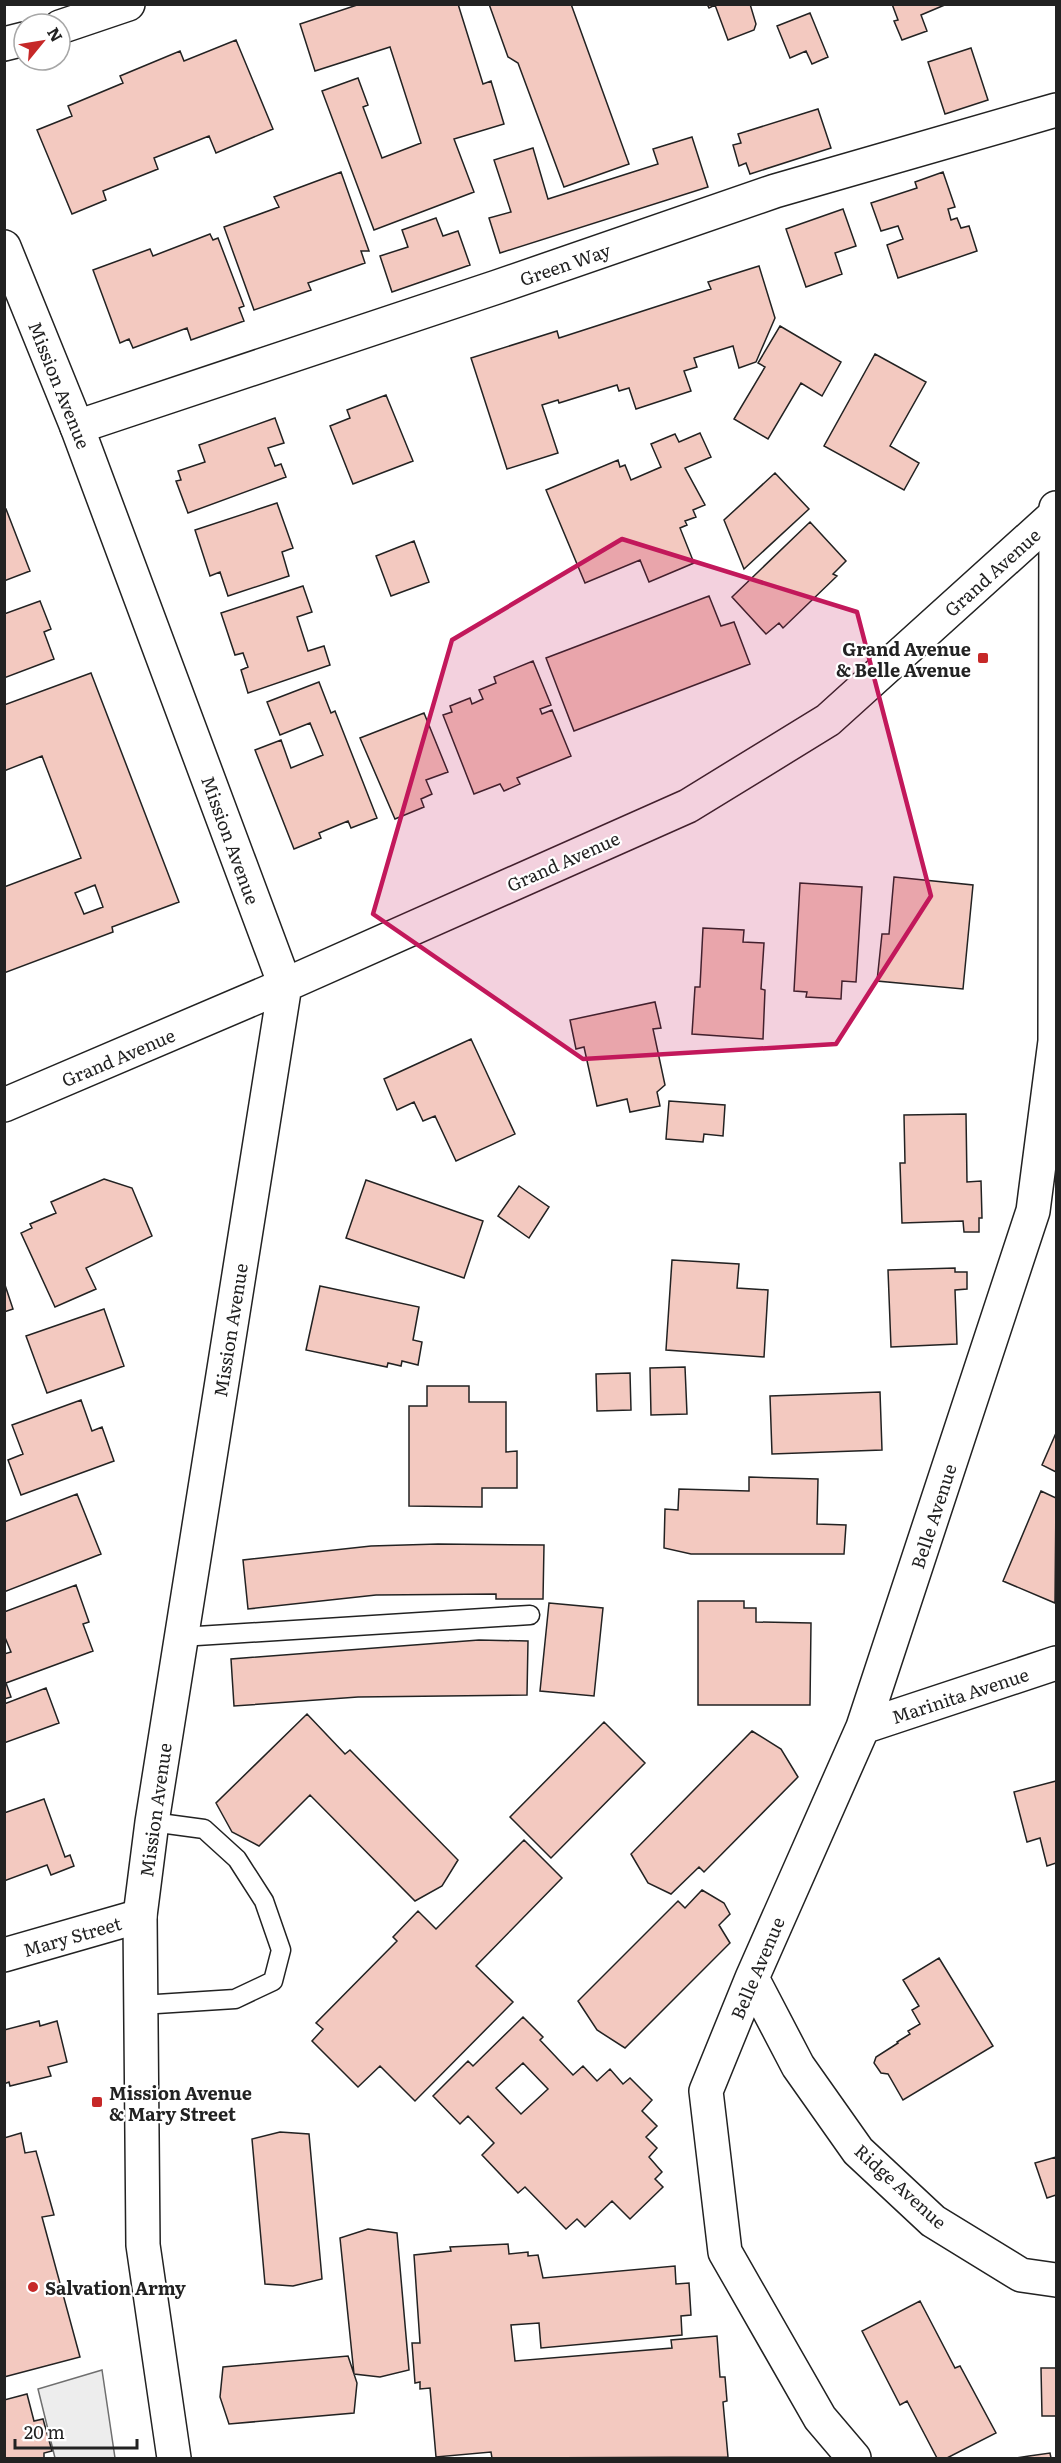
<svg xmlns="http://www.w3.org/2000/svg" width="1061" height="2463" font-family="Literata,serif">
<style>
.parking{fill:#ededed;stroke:#6f6f6f;stroke-width:1.5}
.building{fill:#f3c9c0;stroke:#222;stroke-width:1.5;fill-rule:evenodd}
.lines{fill:none;stroke-linecap:round;stroke-linejoin:round}
.lane-casing{stroke:#222;stroke-width:21}
.street-casing{stroke:#222;stroke-width:36}
.secondary-casing{stroke:#222;stroke-width:36}
.lane{stroke:#fff;stroke-width:18}
.street{stroke:#fff;stroke-width:33}
.secondary{stroke:#fff;stroke-width:33}
.marked{fill:#c2185b;fill-opacity:0.2;stroke:#c2185b;stroke-width:4.5;stroke-linejoin:round}
.poi-dot{fill:#c62828;stroke:#fff;stroke-width:2}
.labels{text-anchor:middle;dominant-baseline:central;stroke-width:4.5;stroke-linejoin:round;paint-order:stroke}
.street-label{font-size:18px;fill:#222;stroke:#fff}
.poi-label{font-size:18px;font-weight:bold;fill:#222;stroke:#fff;text-anchor:start}
</style>
<rect width="100%" height="100%" fill="#fff"/>
<path class="parking" d="M102,2370L115,2458H55L38,2389Z"/>
<path class="building" d="M360,4H458L483,84L491,81L504,124L454,139L474,192L374,230L322,91L358,78L368,105L363,107L382,158L421,143L390,47L315,71L300,24Z
M489,4H571L629,164L564,187L518,63L508,57Z
M707,4H750L756,24L754,30L728,40L715,5L709,8Z
M892,4H947L921,15L927,31L902,40L894,21L898,20Z
M810,13L828,57L812,64L806,51L790,58L777,26Z
M236,40L273,129L216,153L209,136L154,158L158,169L103,191L106,200L72,214L37,130L72,116L68,106L123,83L120,76L180,51L184,61Z
M971,48L988,100L945,114L928,62Z
M818,109L831,148L750,174L746,163L739,166L733,145L741,143L738,134Z
M692,137L708,187L500,253L489,218L511,212L494,160L533,148L548,199L658,164L653,149Z
M341,172L369,251H361L365,263L308,283L311,290L254,310L224,227L279,207L274,197Z
M943,172L955,207L948,209L951,220L957,218L961,228L969,226L977,251L898,278L887,245L903,239L898,226L881,231L871,203L917,188L915,182Z
M843,209L856,246L835,253L842,274L806,287L786,229Z
M436,218L443,236L458,231L470,265L392,292L380,256L408,247L402,230Z
M210,234L213,240L218,238L244,306L239,308L244,321L191,340L187,328L133,348L129,339L120,343L93,270L150,249L153,256Z
M759,266L775,318L756,362L739,368L733,346L694,358L697,367L684,371L691,391L636,409L629,388L619,391L617,385L559,403L558,400L542,405L558,453L507,469L471,358L557,331L559,338L711,289L708,282Z
M780,326L841,362L822,396L801,383L768,439L734,419L765,367L758,363Z
M875,354L926,382L890,446L919,463L904,490L824,446Z
M386,395L413,461L353,484L330,426L350,418L347,410Z
M275,418L284,443L268,448L275,466L281,464L286,477L188,513L176,481L181,480L178,471L205,462L199,445Z
M700,433L711,457L685,468L705,505L693,510L696,517L685,521L687,525L680,528L694,563L649,582L640,560L585,583L546,490L618,460L620,467L625,465L631,480L661,467L651,444L675,434L679,442Z
M775,473L809,509L744,569L724,520Z
M277,503L293,548L282,552L289,576L228,596L220,572L210,576L195,530Z
M6,509L30,571L4,581V510Z
M810,522L846,561L833,574L837,576L783,628L779,623L766,634L732,597Z
M414,541L429,582L391,596L376,556Z
M303,586L312,612L297,617L308,651L324,646L330,665L248,693L241,670L248,667L243,653L235,655L221,613Z
M709,596L721,626L734,622L750,664L574,731L546,658Z
M40,601L51,629L44,632L54,659L4,678V614Z
M533,661L551,705L540,709L542,714L552,710L571,756L517,778L520,784L504,791L500,784L474,794L443,715L452,712L450,706L470,698L472,704L483,699L479,690L496,683L494,677Z
M91,673L179,902L112,927L113,932L4,973V887L81,858L42,756L4,771V705ZM95,885L103,907L84,914L75,893Z
M319,682L331,713L335,711L377,818L351,828L348,821L319,833L321,838L294,849L255,750L281,740L291,768L323,755L310,723L280,735L267,702Z
M424,713L448,772L426,780L432,794L421,799L424,807L395,819L360,738Z
M894,877L973,885L963,989L877,981L882,934H889Z
M800,883L862,887L856,982L842,981L841,999L806,997L807,992L794,991Z
M703,928L744,930L743,942L764,943L761,989L765,990L763,1039L692,1034L695,987H700Z
M655,1002L661,1028L653,1029L665,1085L657,1092L660,1106L630,1112L627,1099L597,1106L584,1047L576,1049L570,1020Z
M471,1039L515,1134L456,1161L435,1116L423,1121L414,1102L397,1110L384,1079Z
M669,1101L725,1105L723,1136L704,1134L703,1142L666,1139Z
M966,1114L967,1182L981,1181L982,1218H979V1232H964L963,1221L902,1223L900,1163H905L904,1115Z
M104,1179L132,1188L152,1236L86,1268L96,1289L55,1307L21,1233L32,1228L30,1224L56,1213L51,1202Z
M366,1180L483,1221L464,1278L346,1238Z
M519,1186L549,1207L529,1238L498,1216Z
M672,1260L739,1264L737,1288L768,1290L764,1357L666,1350Z
M955,1268V1272H967V1289L955,1290L957,1344L891,1347L888,1270Z
M4,1282L13,1309L4,1312Z
M320,1286L419,1307L413,1340L422,1342L418,1365L402,1361L401,1366L388,1363L387,1367L306,1350Z
M104,1309L124,1366L47,1393L26,1336Z
M685,1367L687,1414L651,1415L650,1368Z
M630,1373L631,1410L597,1411L596,1374Z
M427,1386H469V1402H506V1452L517,1451V1488H482V1507L409,1506V1406H427Z
M880,1392L882,1450L772,1454L770,1396Z
M81,1400L92,1431L102,1427L114,1461L21,1495L8,1460L23,1454L12,1425Z
M1056,1433V1472L1042,1465Z
M749,1477L818,1479L817,1524L846,1525L844,1554H691L664,1548L665,1509L678,1510L679,1489L749,1491Z
M1041,1491L1056,1498L1055,1603L1003,1581Z
M77,1494L101,1554L4,1592V1522Z
M438,1544L544,1545L543,1599H496V1594L376,1595L248,1609L243,1560L371,1546Z
M76,1585L89,1622L83,1624L93,1651L6,1683L11,1697L4,1699V1654L11,1652L4,1635V1612Z
M698,1601H744V1608H756V1622L811,1623L810,1705H698Z
M549,1603L603,1608L594,1696L540,1691Z
M479,1640L528,1641L527,1695L358,1697L234,1706L231,1659Z
M46,1688L59,1723L4,1743V1704Z
M307,1714L345,1754L350,1750L458,1860L442,1886L415,1901L310,1795L259,1846L232,1832L216,1803Z
M604,1722L645,1763L551,1858L510,1817Z
M752,1731L781,1749L798,1777L704,1872L699,1867L671,1894L648,1883L631,1854Z
M1056,1781V1863L1047,1866L1040,1838L1027,1842L1014,1792Z
M44,1799L65,1857L70,1855L74,1866L51,1875L47,1865L4,1881V1813Z
M524,1840L562,1878L476,1966L513,2002L415,2101L380,2066L358,2087L312,2041L323,2029L316,2023L397,1941L393,1937L418,1911L436,1929Z
M702,1890L724,1903L730,1914L719,1925L730,1943L625,2048L597,2030L578,2001L678,1901L685,1908Z
M939,1958L993,2046L903,2100L888,2074L881,2073L874,2063L876,2057L898,2043L897,2042L910,2034L908,2031L920,2024L912,2010L919,2006L903,1980Z
M523,2017L543,2037L540,2040L573,2075L583,2066L597,2081L610,2069L623,2084L630,2078L652,2100L642,2111L657,2126L646,2137L657,2148L649,2157L662,2172L655,2179L663,2187L630,2219L612,2201L585,2227L577,2219L566,2229L525,2187L518,2193L482,2155L494,2143L468,2116L460,2124L433,2096L468,2061L473,2066ZM523,2063L548,2089L521,2114L496,2088Z
M39,2021L40,2026L57,2021L67,2062L48,2067L51,2076L10,2086L9,2082L4,2084V2030Z
M280,2132L309,2134L322,2279L293,2286L265,2284L252,2139Z
M21,2133L25,2153L36,2151L54,2215L42,2217L80,2357L4,2377V2138Z
M1056,2157V2195L1047,2198L1035,2163Z
M368,2229L397,2233L409,2370L380,2377L354,2374L340,2238Z
M508,2244L509,2254L528,2252V2256L538,2255L543,2278L675,2266L676,2284L689,2283L691,2315L681,2316L682,2335L541,2348L539,2323L511,2325L515,2361L672,2348L671,2340L717,2336L720,2377H725L727,2401L723,2402L728,2457L492,2458L491,2452L436,2457L430,2388L420,2389V2382L415,2383L412,2343H420L414,2255L451,2251L450,2247Z
M920,2301L955,2368L960,2366L996,2433L947,2458H937L907,2401L900,2405L862,2331Z
M348,2356L357,2383L354,2413L229,2424L220,2397L223,2367Z
M1041,2368H1056V2416H1042Z
M27,2394L34,2421L43,2419L52,2451L44,2453V2458H4V2400Z
M1050,2453L1051,2458H1016L1029,2456Z"/>
<g class="lines">
<g class="lane-casing">
<path id="lane" d="M181,1637L530,1615
M141,2005L235,1999L273,1981L281,1950L264,1901L237,1859L204,1829L152,1822"/>
</g>
<g class="street-casing">
<path id="street" d="M60,27L128,4
M4,44L24,39
M77,427L497,287L775,191L1056,110
M863,1727L1056,1663
M4,1955L140,1916
M752,1978L798,2066L858,2151L933,2221L1021,2275L1056,2280
M854,2458L820,2418L725,2252L706,2091L752,1978L863,1727L1033,1211L1055,1041L1056,508"/>
</g>
<g class="secondary-casing">
<path id="secondary" d="M4,247L77,427L285,985L152,1822L140,1916L143,2245L174,2458
M4,1105L285,985L688,806L828,720L1056,514"/>
</g>
<use href="#lane" class="lane"/>
<use href="#street" class="street"/>
<use href="#secondary" class="secondary"/>
</g>
<path class="marked" d="M622,539L857,612L931,896L836,1044L583,1059L373,914L452,640Z"/>
<g class="poi-dot">
<rect x="977" y="652" width="12" height="12" rx="3"/>
<rect x="91" y="2096" width="12" height="12" rx="3"/>
<circle cx="33" cy="2287" r="6"/>
</g>
<g class="labels">
<g class="street-label">
<text transform="translate(565 264) rotate(-19)">Green Way</text>
<text transform="translate(60 385) rotate(68)">Mission Avenue</text>
<text transform="translate(992 572) rotate(-42)">Grand Avenue</text>
<text transform="translate(231 840) rotate(70)">Mission Avenue</text>
<text transform="translate(563 861) rotate(-24)">Grand Avenue</text>
<text transform="translate(118 1057) rotate(-23)">Grand Avenue</text>
<text transform="translate(230 1330) rotate(-81)">Mission Avenue</text>
<text transform="translate(933 1516) rotate(-72)">Belle Avenue</text>
<text transform="translate(960 1695) rotate(-18)">Marinita Avenue</text>
<text transform="translate(155 1810) rotate(-82)">Mission Avenue</text>
<text transform="translate(72 1936) rotate(-16)">Mary Street</text>
<text transform="translate(757 1968) rotate(-67)">Belle Avenue</text>
<text transform="translate(901 2186) rotate(42)">Ridge Avenue</text>
</g>
<g class="poi-label">
<text x="971" y="648" text-anchor="end">Grand Avenue<tspan x="971" dy="21">&amp; Belle Avenue</tspan></text>
<text x="109" y="2092">Mission Avenue<tspan x="109" dy="21">&amp; Mary Street</tspan></text>
<text x="45" y="2287">Salvation Army</text>
</g>
</g>
<rect width="1061" height="2463" fill="none" stroke="#222222" stroke-width="12"/>
<g transform="translate(42 42) rotate(60)"><circle r="28" fill="#ffffff" stroke="#a7a7a7" stroke-width="1.5"/>
<path d="M0-4.5L10 22L0 15L-10 22Z" fill="#c62828"/>
<text y="-9" font-size="16" font-weight="bold" text-anchor="middle" fill="#222222">N</text>
</g>
<path d="M15 2439v9h122v-9" fill="none" stroke="#222222" stroke-width="3"/>
<text x="24" y="2439" font-size="18" fill="#222222" stroke="#ffffff" stroke-width="4.5" paint-order="stroke">20 m</text>
</svg>
